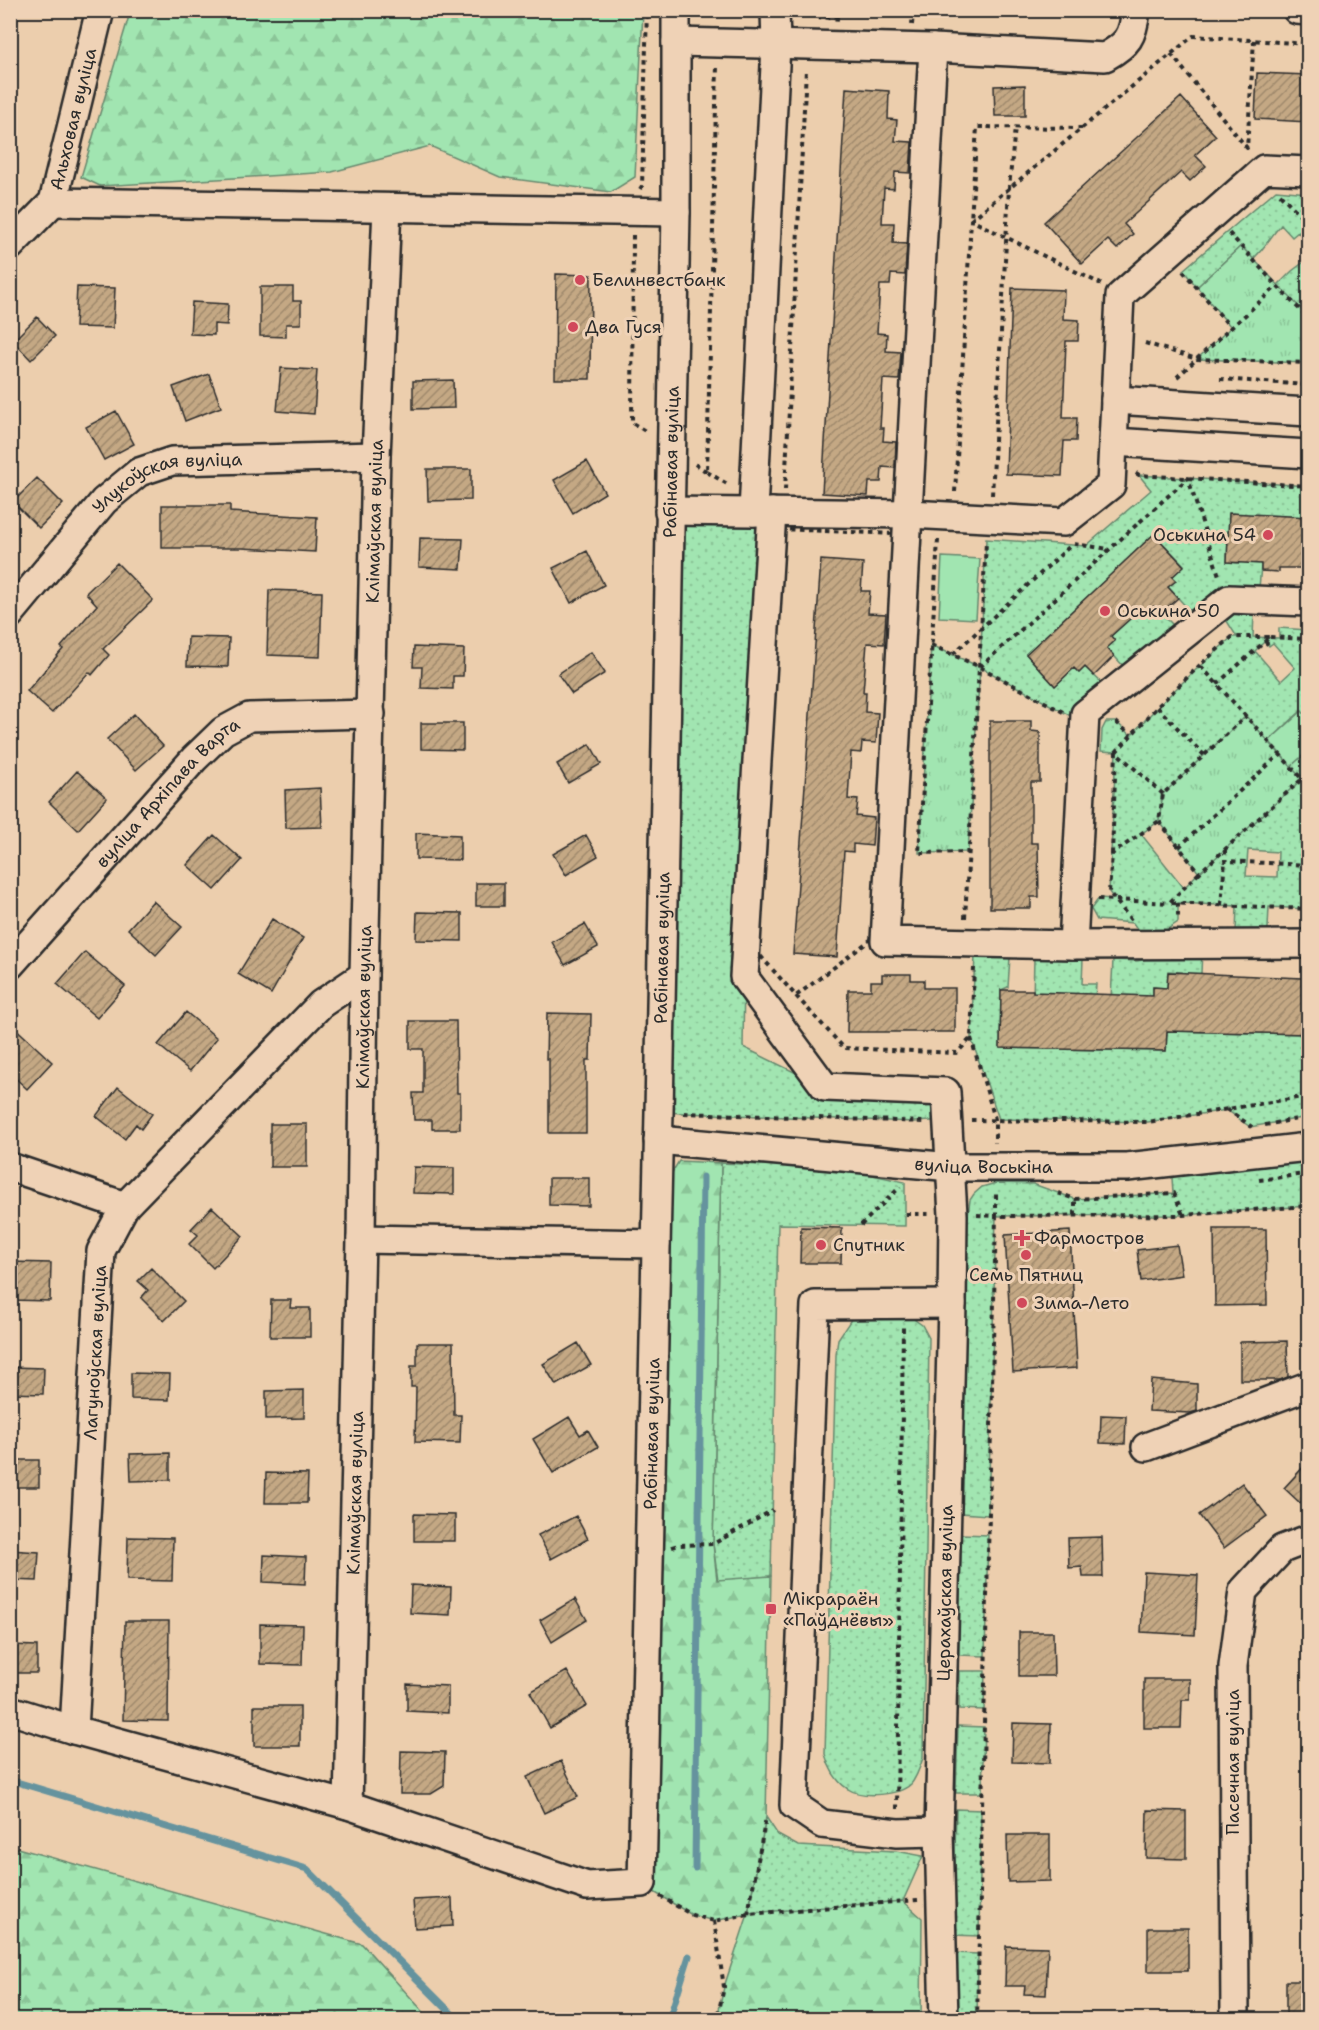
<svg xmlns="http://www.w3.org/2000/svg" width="1319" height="2030" font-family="'Shantell Sans',sans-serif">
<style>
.grass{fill:url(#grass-dots);stroke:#66886e;stroke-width:1.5;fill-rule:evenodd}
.forest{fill:url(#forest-firs);stroke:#66886e;stroke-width:1.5}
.park{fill:url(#park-tufts);stroke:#66886e;stroke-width:1.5}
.garden{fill:#a1e5b1;stroke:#66886e;stroke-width:1.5}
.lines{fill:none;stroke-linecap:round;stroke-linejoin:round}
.stream{stroke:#65939e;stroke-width:7}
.building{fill:url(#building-hatch);stroke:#2b2b2b;stroke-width:1.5}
.minor-casing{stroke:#2b2b2b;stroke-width:32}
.path{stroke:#2b2b2b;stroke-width:4;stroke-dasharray:4.5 4.5;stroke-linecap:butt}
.minor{stroke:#efd2b6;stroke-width:27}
.poi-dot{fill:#d1495b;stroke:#efd2b6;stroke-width:2}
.labels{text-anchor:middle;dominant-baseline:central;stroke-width:6;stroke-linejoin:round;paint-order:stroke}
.street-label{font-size:18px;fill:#2b2b2b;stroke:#efd2b6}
.poi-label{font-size:18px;fill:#2b2b2b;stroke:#efd2b6;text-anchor:start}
</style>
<defs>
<pattern id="grass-dots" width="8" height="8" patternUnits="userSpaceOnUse" patternTransform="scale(1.5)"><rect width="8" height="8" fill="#a1e5b1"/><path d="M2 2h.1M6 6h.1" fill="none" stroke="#8bc598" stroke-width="1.8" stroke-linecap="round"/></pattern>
<pattern id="forest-firs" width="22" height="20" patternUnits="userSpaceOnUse" patternTransform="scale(1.5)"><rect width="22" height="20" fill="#a1e5b1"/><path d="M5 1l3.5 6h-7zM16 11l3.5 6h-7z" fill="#8bc598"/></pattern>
<pattern id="park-tufts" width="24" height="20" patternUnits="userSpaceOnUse" patternTransform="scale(1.5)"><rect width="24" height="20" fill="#a1e5b1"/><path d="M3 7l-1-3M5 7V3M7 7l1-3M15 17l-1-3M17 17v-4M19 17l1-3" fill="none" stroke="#8bc598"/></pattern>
<pattern id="building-hatch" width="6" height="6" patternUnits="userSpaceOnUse" patternTransform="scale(1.5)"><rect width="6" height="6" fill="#c4a884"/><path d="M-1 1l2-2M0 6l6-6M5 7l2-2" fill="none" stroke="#9f896c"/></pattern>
</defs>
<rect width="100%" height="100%" fill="#eccead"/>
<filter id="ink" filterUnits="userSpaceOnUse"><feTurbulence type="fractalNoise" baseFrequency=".0167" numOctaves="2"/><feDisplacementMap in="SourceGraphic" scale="12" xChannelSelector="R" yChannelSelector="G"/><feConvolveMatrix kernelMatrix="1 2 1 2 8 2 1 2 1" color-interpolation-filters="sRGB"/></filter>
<g filter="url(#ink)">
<path class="grass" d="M1276,190L1308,193V244L1298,232L1292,237L1281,225C1270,237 1265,248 1253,259L1241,246L1197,287L1183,270Z
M1308,259V318L1277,286L1292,271Z
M1139,475L1308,486V517L1229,514L1227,562L1239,563L1262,555L1259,588L1222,586L1191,612L1168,587L1175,581L1172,577L1184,565L1154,534L1026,654L1055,686L1074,668L1079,673L1085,667L1104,685L1069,715L980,667L986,539L1086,546L1151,490Z
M669,511L772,512L744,977L743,1047L825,1087L946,1092L947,1120L914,1122L659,1112Z
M1154,606L1174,626L1125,668L1107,648L1111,636L1141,609L1146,614Z
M1229,612H1254L1253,637L1279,638V628L1308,630V718L1301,711L1269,741L1163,794L1159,821L1141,834L1184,888L1199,872L1179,847L1291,766L1308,751V909L1269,907L1268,928L1264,934L1236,932L1237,906L1178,903V922L1163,932L1140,933L1133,923L1097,920L1091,909L1099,898L1114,899L1109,892L1116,752L1101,751L1102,730L1106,722H1116L1131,735C1163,700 1197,668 1232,637H1237L1225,618ZM1265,641L1269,646L1273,643L1295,668L1281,681L1255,651ZM1248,850L1278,852L1277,877L1246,876Z
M1195,950H1202L1201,973L1181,985L1182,972L1168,971L1167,988L1153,987V996L1111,999L1113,960L1137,961Z
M975,956L1010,957L1008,987L1001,990L1000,1048L1166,1051L1167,1031L1308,1034V1117L1250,1127L1227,1110L1148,1122L999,1119L971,1038Z
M1034,958L1083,959L1082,984H1096L1095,999C1067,993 1062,992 1033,999Z
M1308,1147V1206L1183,1215L996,1216L988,1515L961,1513L968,1215L970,1200L974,1194L982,1187L996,1183L1033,1184L1075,1199L1173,1193L1171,1162Z
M721,1163L845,1169L905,1182V1226L778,1224L771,1576L718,1581L713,1544Z
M854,1315L912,1318L922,1325L929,1338L923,1758C920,1767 917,1777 911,1784C899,1796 861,1798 848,1789C835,1781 829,1768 825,1754L836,1355L838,1339Z
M961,1534L988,1535L985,1656L959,1655Z
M959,1671H985L984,1710L959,1709Z
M958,1726L984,1727L982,1793H956Z
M956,1809L981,1810L979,1936L953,1935Z
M766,1817L778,1835L798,1846L896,1851L923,1856L903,1901L748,1914Z
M954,1953L978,1954L977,2019H954Z"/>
<path class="forest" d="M134,11H643L635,177L611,192L500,177L430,146L332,172L100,186L81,177L129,16Z
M679,1161L721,1163L713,1544L717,1580L771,1576L766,1817L748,1913L903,1901L922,1918L921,2019H717L724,1987L748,1914L714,1921L692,1915L654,1892L668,1179Z
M10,1846L362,1944L430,2019H11Z"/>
<path class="park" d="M1241,246L1308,316V363L1197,359L1231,327L1197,287Z
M931,645L980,667L968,852L919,853Z
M1246,716L1302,779L1199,873L1159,821L1163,794Z"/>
<path class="garden" d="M942,557L980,559L976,619L939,617Z
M1302,711L1308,718V751L1291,766L1269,741Z"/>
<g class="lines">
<path class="stream" d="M10,1780L307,1869L458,2020
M695,1868L703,1177
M669,2020L689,1956"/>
</g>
<path class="building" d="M1257,73L1308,75V122L1255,119Z
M1025,85V116H995L994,86Z
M846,88L889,91L888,119L897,120L895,141L912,142L910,173L895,172L894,189L884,188L882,223H894L893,243L907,244L905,275L891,274L890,285H880L877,333L887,334L886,351L901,352L899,380L883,379L880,428H884L883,441L896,442L895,468L882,467L881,482H869L868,496L822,493Z
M1181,97L1216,136L1195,155L1206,166L1190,181L1181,172L1124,224L1133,234L1117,249L1108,240L1082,264L1044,222Z
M556,274L591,275L590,379H555Z
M77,287L115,288L113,328L75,327Z
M260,287H293V301H301V324H286V337L260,336Z
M1012,288L1064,290L1063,319L1079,320L1078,341H1066L1063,418H1077L1076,441H1064L1062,476L1006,474Z
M192,302L228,304L227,325L214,324V335L190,334Z
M37,317L55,336L31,360L13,341Z
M281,368L317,370L314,414L277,411Z
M209,374L221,407L185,421L173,387Z
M453,380L454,408L413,409V381Z
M116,411L134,444L104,460L86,427Z
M587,461L605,493L573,513L554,480Z
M427,469H471V500L428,501Z
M37,478L63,504L39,528L13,502Z
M162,505H230V512L317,517L315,552L242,548H162Z
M1229,513L1308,517V568H1279V572L1261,571V564L1227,562Z
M1154,534L1184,566L1172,577L1176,581L1168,587L1178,598L1161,613L1154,606L1145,614L1141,609L1111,636L1115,641L1107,648L1114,656L1094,676L1085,667L1079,673L1074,668L1055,686L1026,654Z
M420,538L463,539L461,569L419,567Z
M587,551L604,585L571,603L553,568Z
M821,560L863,563L861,591H870L868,613L886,614L884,644L867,643L863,692H866L865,712L878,713L876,743L862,742L861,753L851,752L848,799L858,800L856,816L874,818L872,846L853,844V852L844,851L837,957L793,954Z
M117,563L153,600L103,649L109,655L92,675L89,672L52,713L27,691L63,649L61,647L97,605L86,593Z
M269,590L322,592L320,657L267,655Z
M188,637L229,638L228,667L187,666Z
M414,647L464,649L463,676H453V689L421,688L422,667H413Z
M591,652L605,673L572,694L558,674Z
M134,714L163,746L136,770L107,739Z
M990,721H1031V731L1040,732V782H1031V843H1038L1039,897H1031V908H990Z
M421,723H463V750L421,749Z
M590,744L601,764L568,783L557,764Z
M77,771L107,798L78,830L49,802Z
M320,788L322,827L286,828L285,790Z
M416,833L460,835V860L416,859Z
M214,835L242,860L215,890L187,865Z
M586,835L598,856L566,875L553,854Z
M476,883H504V906H476Z
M153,901L182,927L156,955L128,929Z
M417,912L462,913V941L416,940Z
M272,919L303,938L271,994L238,974Z
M585,924L598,947L565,965L552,942Z
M85,952L125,986L97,1018L57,984Z
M1168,972L1302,978V984H1308V1034L1167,1031L1166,1051L1000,1048L1001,990H1033V992L1153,996V987L1167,988Z
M882,974H911V980H924V988H955V1032H847L848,990H871V981H882Z
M186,1012L217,1038L190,1071L158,1045Z
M547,1013L591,1014L590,1060H586V1133H549V1059H546Z
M410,1021H456L457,1093H460V1129H432V1120H414L413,1093H423V1049H410Z
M10,1023L52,1062L27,1089L10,1073Z
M118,1087L152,1114L141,1129L136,1124L125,1139L96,1116Z
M270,1124H307V1167H270Z
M414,1167L454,1168V1194L413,1193Z
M549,1178H589V1206L549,1205Z
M212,1207L243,1236L213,1268L189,1244L198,1235L191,1229Z
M801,1227L842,1228L841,1263H800Z
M1214,1229H1266L1267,1305L1215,1306Z
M1070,1231L1077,1368L1013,1372L1005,1235Z
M1177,1245L1182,1275L1141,1281L1137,1250Z
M10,1262L51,1263L50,1301L10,1300Z
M151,1268L184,1301L164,1321L141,1298L148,1290L138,1281Z
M271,1300H291L290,1308H310V1337H270Z
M1287,1341L1288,1377L1280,1380H1240V1342Z
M417,1343H453L454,1415H461L460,1443L415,1442L416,1387H411V1366H417Z
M578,1343L591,1365L556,1385L543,1364Z
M10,1367L44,1368L43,1394L10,1393Z
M131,1373L170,1374L169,1400L131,1399Z
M1151,1380L1197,1384V1411L1190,1413L1149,1411Z
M304,1390V1418L266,1419V1391Z
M1101,1415L1126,1416L1125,1444L1100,1443Z
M569,1417L580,1435L588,1430L598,1447L553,1473L533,1439Z
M170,1453V1480L131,1481L130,1454Z
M10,1460H39V1487H10Z
M1308,1462V1494L1300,1503L1284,1488Z
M266,1473L308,1474L307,1503H265Z
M1242,1483L1267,1516L1224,1548L1199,1515Z
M414,1514L455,1515V1541H414Z
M576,1516L588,1539L551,1559L538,1535Z
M128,1537L173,1538L172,1581L127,1580Z
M1102,1537L1103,1577H1083L1082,1567L1069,1568L1068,1538Z
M10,1550L39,1552L37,1581L10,1580Z
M264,1555L306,1557L305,1584L263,1582Z
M1144,1572L1198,1575L1195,1635L1141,1632Z
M411,1585L451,1587L450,1615L410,1613Z
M575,1599L587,1620L552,1642L540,1620Z
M125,1621H169L168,1721L123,1720Z
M260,1624L303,1625L302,1665L260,1664Z
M1019,1632H1053L1054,1676H1019Z
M10,1645L37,1646V1673H10Z
M567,1671L587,1706L550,1728L530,1692Z
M1144,1679H1190V1700H1182L1181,1728H1144Z
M407,1684L448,1686V1713L407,1711Z
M254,1706H300V1746H254Z
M1013,1723L1051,1724L1050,1763L1012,1762Z
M401,1751L445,1752L444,1786L431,1794H400Z
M561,1761L578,1797L544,1813L527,1777Z
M1147,1810L1186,1811V1859L1146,1858Z
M1007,1835H1050V1881L1008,1882Z
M452,1898L453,1926L415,1928L413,1900Z
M1148,1928H1188V1971H1148Z
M1006,1946L1048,1947L1046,1995L1024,1994L1025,1986H1005Z
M1286,1981H1308V2019H1286Z"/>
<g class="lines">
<g class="minor-casing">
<g id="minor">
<path d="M1297,10L1308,11"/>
<path d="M676,42L933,48L1105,57C1128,44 1133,37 1136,10"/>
<path d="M933,48L885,941L1073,945L1308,944"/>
<path d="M53,202L676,212"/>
<path id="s1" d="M10,246L53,202L100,10"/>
<path d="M1115,400L1308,412"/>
<path d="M1113,442L1308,454"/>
<path d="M669,511L909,514L1064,522L1111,485L1120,296L1264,169L1308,171"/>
<path d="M753,512L776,45L775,10"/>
<path d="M772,512L744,977L825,1087L946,1092L953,1215L952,1304L939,1832L944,2020"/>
<path id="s2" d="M10,614L104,501L139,472L172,461L376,456"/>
<path d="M1073,945L1085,714L1229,599L1308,602"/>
<path id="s3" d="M10,965L194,759L223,731L249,717L371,714"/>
<path id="s4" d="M658,1140L951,1167H1127L1308,1147"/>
<path d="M10,1167L125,1206"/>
<path d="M361,1239L656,1244"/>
<path d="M1146,1447L1308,1386"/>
<path id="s5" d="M10,1710L74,1730L348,1805L587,1886L642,1883L659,1112L676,212V10"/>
<path id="s6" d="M74,1730L101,1251L125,1206L321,1004L364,975"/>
<path id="s7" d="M348,1805L361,1239L364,975L376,456L387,208"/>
<path d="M939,1832L897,1833L822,1824L794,1805L815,1305L952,1304"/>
<path d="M1235,2020L1233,1666L1243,1591L1282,1549L1308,1539"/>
</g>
</g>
<path class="path" d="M810,10L819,17L841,19
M912,25L913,10
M1171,54L1247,148L1254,40
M1082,128L977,127L971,220L1193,36L1308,44
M640,189L642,186L647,10
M1280,194L1308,223
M1229,233L1277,286L1308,318
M633,235L632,423L647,432
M1183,271L1231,328
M1145,343L1197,359L1308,363
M1177,377L1277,286
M1220,379L1308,385
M695,464L707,472L717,65
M707,472L729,485
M1136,473L1139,475L1308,486
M785,490L806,69
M955,492L971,220L1101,284
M992,495L1009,188L1015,127
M780,529L896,534L873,938L796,996L757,952Z
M938,540L919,853L968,852
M1074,544L1109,549
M1270,637L1308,639
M1265,641L1269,646
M931,645L980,667L1063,712
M953,654L1069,547
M980,667L1188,478L1220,579
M1217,684L1270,637H1232L1200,665L1302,779L1199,873L1159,821L1163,794L1246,716
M1157,707L1204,755
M1116,722L1131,735
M1302,779L1308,786
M1163,794L1116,752L1157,707L1200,665
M1179,847L1280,754
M1225,850V861L1308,865
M1112,854L1116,752
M1199,873L1169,903L1308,909
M1098,899L1169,903
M1178,903V920
M1221,905L1225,861
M965,918L986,542
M1131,920L1109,892L1112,854L1159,821
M796,996L844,1048L957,1053L971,1038L974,968
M971,1038L995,1119V1143
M1227,1109L1252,1127
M684,1113L925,1122
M971,1120L1148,1122L1308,1096
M1265,1125L1308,1117
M1259,1180L1305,1174
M1058,1193L1075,1199L1174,1193L1183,1215
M906,1214H929
M977,1215L996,1216V1190
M1075,1215V1199
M861,1225L900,1187
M672,1547L679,1545L713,1544L773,1510
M897,1809L903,1327
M660,1896L692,1915L714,1921L748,1914L918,1900
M748,1914L766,1817
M714,1921L724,1987L717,2020
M977,2020L996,1216L1183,1215L1308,1206"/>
<use href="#minor" class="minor"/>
</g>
</g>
<g class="poi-dot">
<circle cx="580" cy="280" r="6"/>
<circle cx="573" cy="327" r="6"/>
<circle cx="1268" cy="535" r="6"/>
<circle cx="1105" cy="611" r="6"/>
<path d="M1019 1229h6v6h6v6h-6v6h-6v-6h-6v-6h6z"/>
<circle cx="821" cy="1245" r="6"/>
<circle cx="1026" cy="1255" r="6"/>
<circle cx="1022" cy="1303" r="6"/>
<rect x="765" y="1603" width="12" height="12" rx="3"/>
</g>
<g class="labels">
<g class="street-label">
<text stroke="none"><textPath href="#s1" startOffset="147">Альховая вуліца</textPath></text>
<text stroke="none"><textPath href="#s5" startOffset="2080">Рабінавая вуліца</textPath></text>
<text stroke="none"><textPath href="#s2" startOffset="216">Улукоўская вуліца</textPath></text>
<text stroke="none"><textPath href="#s7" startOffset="1284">Клімаўская вуліца</textPath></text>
<text stroke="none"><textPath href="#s3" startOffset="234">вуліца Архіпава Варта</textPath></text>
<text stroke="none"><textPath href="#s5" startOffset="1594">Рабінавая вуліца</textPath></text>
<text stroke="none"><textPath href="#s7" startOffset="798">Клімаўская вуліца</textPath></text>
<text stroke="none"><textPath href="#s4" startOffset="327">вуліца Воськіна</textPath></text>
<text stroke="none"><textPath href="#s6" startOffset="378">Лагуноўская вуліца</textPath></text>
<text stroke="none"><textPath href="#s5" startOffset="1108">Рабінавая вуліца</textPath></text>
<text stroke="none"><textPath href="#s7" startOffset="312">Клімаўская вуліца</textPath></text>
<text transform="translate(945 1593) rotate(-89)">Церахаўская вуліца</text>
<text transform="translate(1233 1762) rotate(-90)">Пасечная вуліца</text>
</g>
<g class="poi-label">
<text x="592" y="280">Белинвестбанк</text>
<text x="585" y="327">Два Гуся</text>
<text x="1256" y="535" text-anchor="end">Оськина 54</text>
<text x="1117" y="611">Оськина 50</text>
<text x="1034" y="1238">Фармостров</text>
<text x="833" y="1245">Спутник</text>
<text x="1026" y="1275" text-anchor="middle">Семь Пятниц</text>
<text x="1034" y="1303">Зима-Лето</text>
<text x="783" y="1599">Мікрараён<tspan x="783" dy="21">«Паўднёвы»</tspan></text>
</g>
</g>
<rect width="1319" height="2030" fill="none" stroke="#efd2b6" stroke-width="36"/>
<rect x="18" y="18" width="1283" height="1994" fill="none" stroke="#2b2b2b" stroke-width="2" filter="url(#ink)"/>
</svg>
